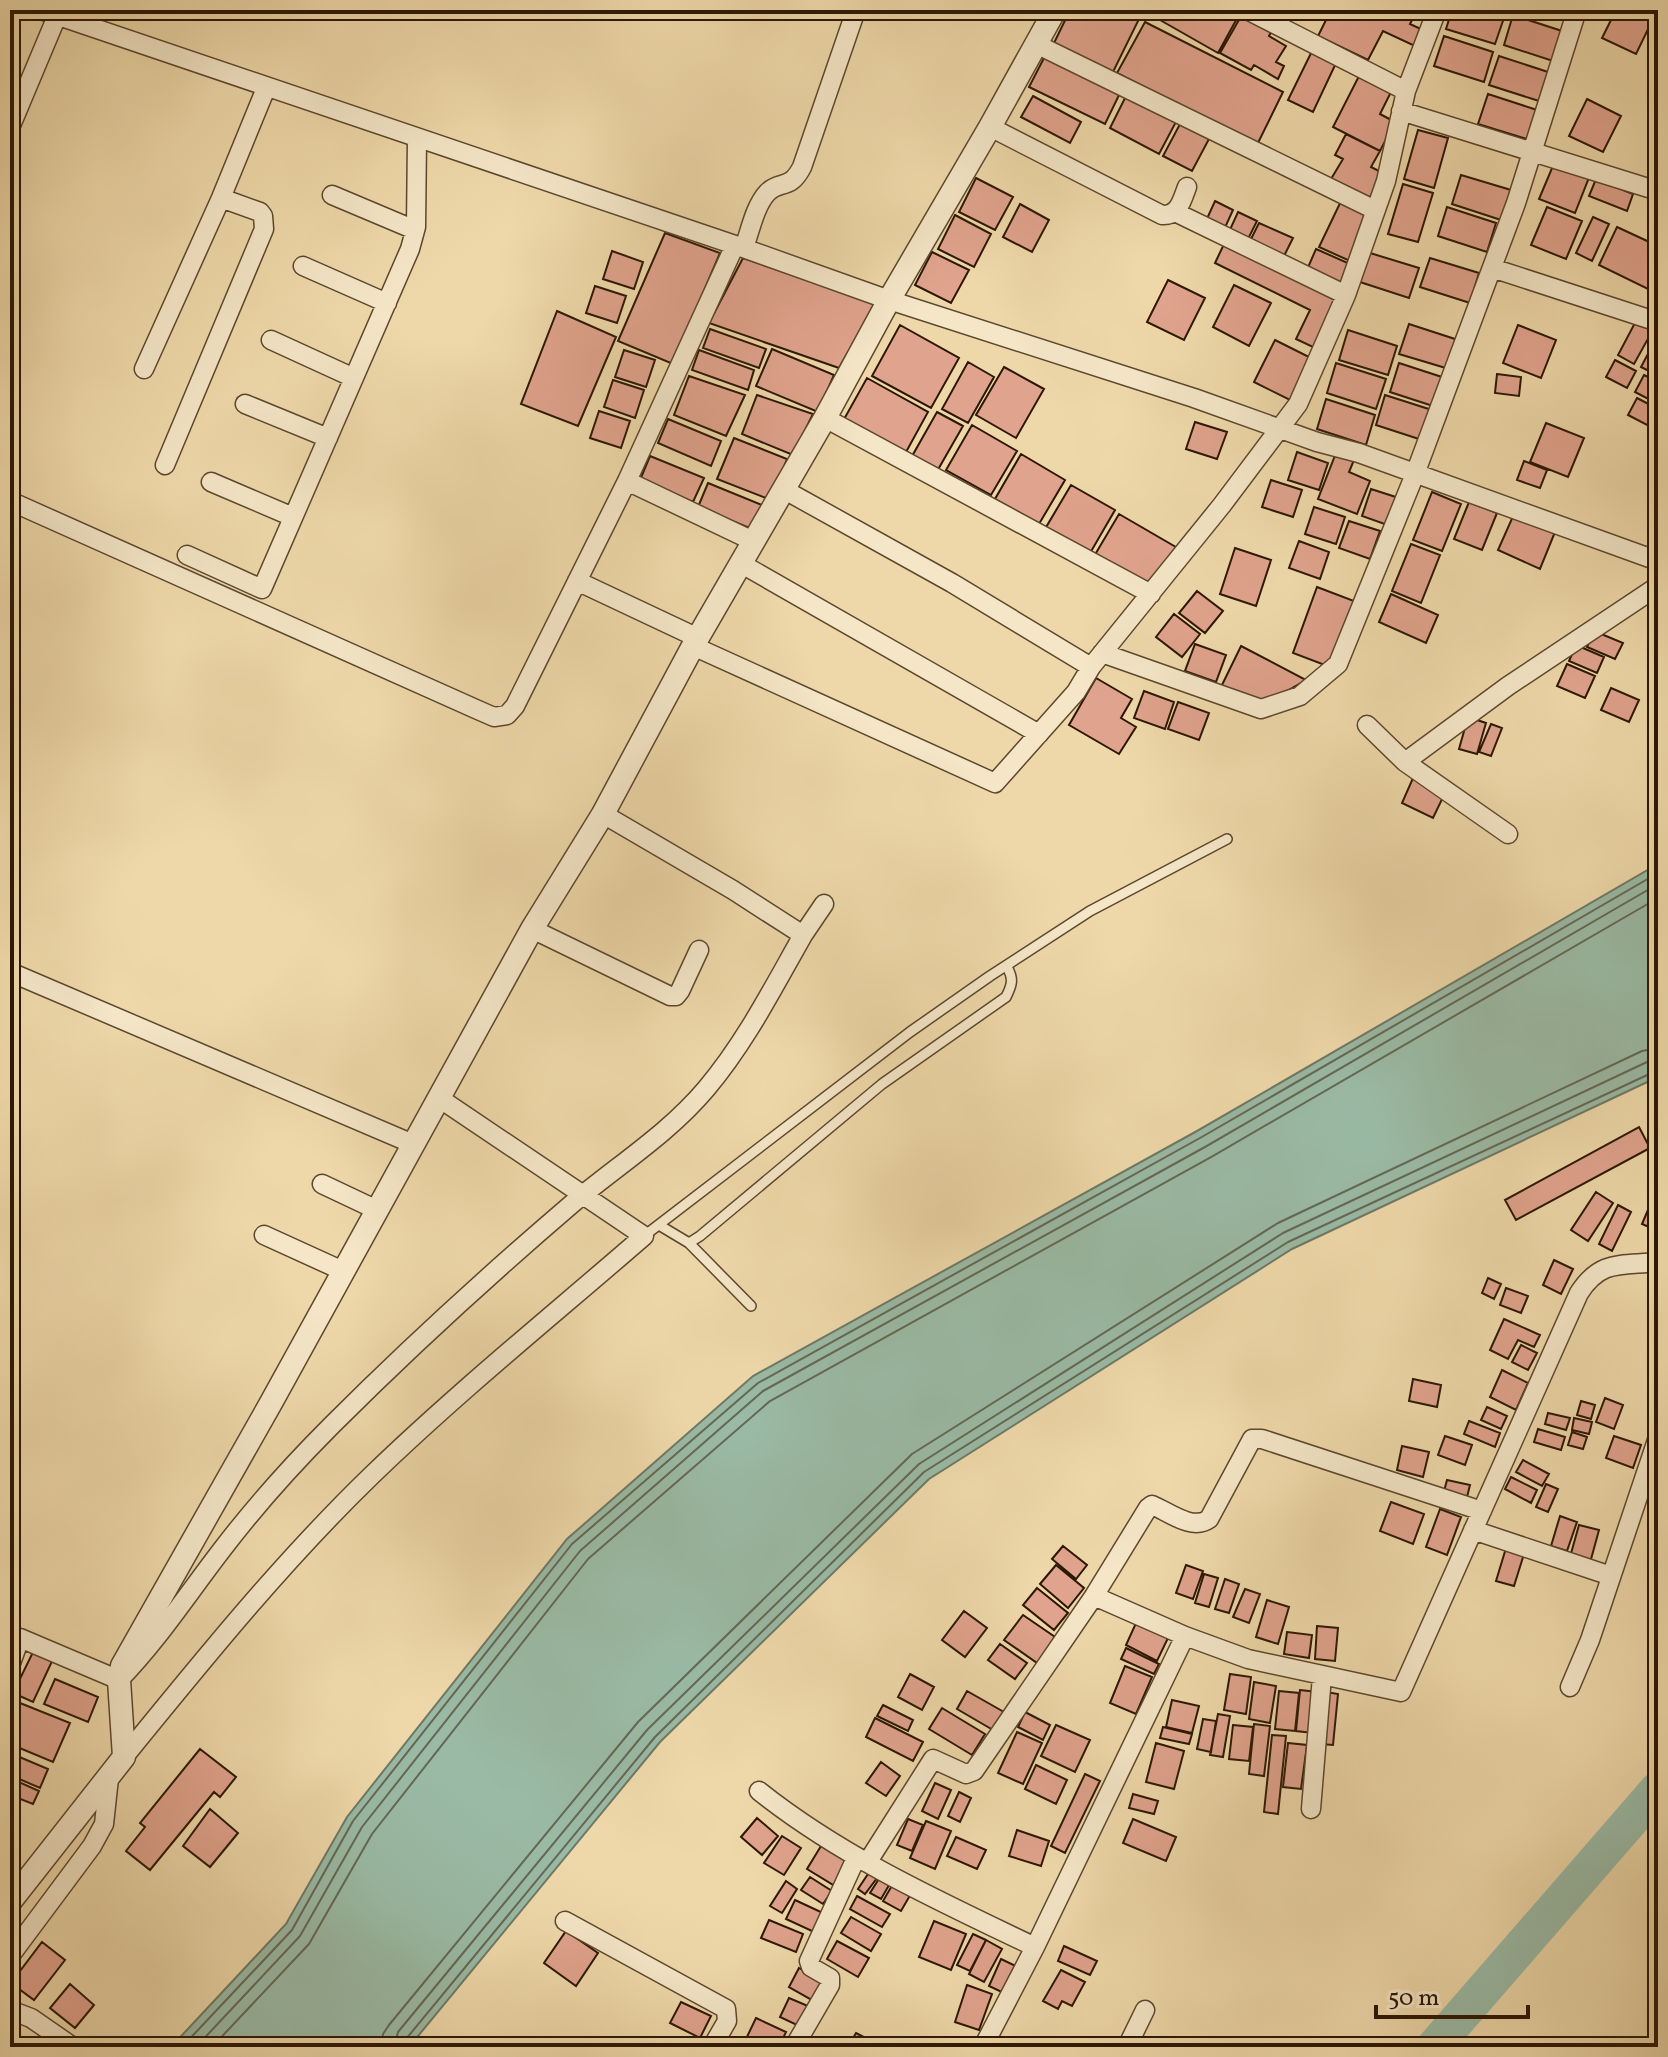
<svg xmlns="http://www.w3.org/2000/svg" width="1668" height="2057" font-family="Vollkorn,serif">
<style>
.water{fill:#9abaa5;stroke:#6e7965;stroke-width:2}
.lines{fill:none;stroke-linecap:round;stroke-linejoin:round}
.shore{stroke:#636854;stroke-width:2}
.river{stroke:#9abaa5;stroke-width:36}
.building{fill:#e0a38d;stroke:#2c1704;stroke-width:2}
.service-casing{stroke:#5c472d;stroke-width:12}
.minor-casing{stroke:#5c472d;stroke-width:21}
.tertiary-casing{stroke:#5c472d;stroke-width:25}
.service{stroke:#f4e6c7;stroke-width:9}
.minor{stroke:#f4e6c7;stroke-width:18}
.tertiary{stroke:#f4e6c7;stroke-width:22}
</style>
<rect width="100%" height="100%" fill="#eed8a9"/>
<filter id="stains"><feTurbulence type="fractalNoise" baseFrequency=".0025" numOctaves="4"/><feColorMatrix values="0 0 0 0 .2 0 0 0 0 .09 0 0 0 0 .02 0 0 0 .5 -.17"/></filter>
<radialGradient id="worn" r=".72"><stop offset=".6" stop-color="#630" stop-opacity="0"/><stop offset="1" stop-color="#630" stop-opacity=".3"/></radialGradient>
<path class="water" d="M1658,864V1077L1292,1249L929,1479L660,1742L409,2047H171L286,1924L347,1817L567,1539L753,1376L1197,1131Z"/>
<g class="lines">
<path class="shore" d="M182,2047L292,1930L353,1821L572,1544L758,1383L1200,1138L1658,873
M196,2047L300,1936L362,1827L580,1551L763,1391L1205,1147L1658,884
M212,2047L309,1944L372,1834L588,1559L770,1401L1211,1157L1658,898
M382,2047L383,2034L389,2025L638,1722L912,1454L1278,1223L1642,1051L1658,1048
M394,2047L398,2032L647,1730L919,1464L1283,1233L1647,1062L1658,1060
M404,2047L406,2039L655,1737L924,1472L1288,1242L1658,1070"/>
<path class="river" d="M1434,2047L1658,1789"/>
</g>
<path class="building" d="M1070,10H1127L1140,17L1113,72L1054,43Z
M1166,10H1235L1240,13L1218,53L1160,20Z
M1331,10H1417L1410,24L1425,31L1417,47L1383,31L1368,60L1318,36Z
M1452,10H1490L1505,15L1495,44L1446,29Z
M1616,10H1639L1654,17L1636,54L1602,38Z
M1244,11L1274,27L1269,36L1286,46L1276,62L1284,66L1278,79L1254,65L1251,70L1220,53Z
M1513,15L1562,31L1553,61L1504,45Z
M1145,22L1283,92L1257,145L1117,73Z
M1444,36L1493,52L1484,82L1434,66Z
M1313,49L1337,61L1313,112L1288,100Z
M1046,54L1121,91L1105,124L1029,87Z
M1499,56L1548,72L1539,101L1489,85Z
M1360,74L1392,90L1380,114L1395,122L1380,151L1333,127Z
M1127,94L1177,120L1159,154L1110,128Z
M1488,94L1537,110L1527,139L1478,124Z
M1033,96L1081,122L1070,143L1021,117Z
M1587,99L1621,116L1603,152L1569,136Z
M1180,124L1209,139L1192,171L1163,156Z
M1418,130L1448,138L1434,188L1404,179Z
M1346,134L1380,151L1371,167L1383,173L1373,199L1331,179L1343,159L1335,155Z
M1555,161L1590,175L1575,213L1539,199Z
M1461,175L1511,190L1501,220L1452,204Z
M976,178L1013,197L995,230L959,212Z
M1596,179L1633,194L1627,211L1589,196Z
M1403,184L1433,193L1418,242L1388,234Z
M1342,199L1372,213L1350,261L1319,247Z
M1215,201L1233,210L1223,232L1205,223Z
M1020,204L1049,220L1032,252L1003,237Z
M1447,207L1496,223L1487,252L1438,236Z
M1547,207L1582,221L1566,259L1531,245Z
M1238,212L1257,221L1246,243L1228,234Z
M955,215L991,234L974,267L938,249Z
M1593,217L1609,224L1592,261L1576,253Z
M1259,223L1293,238L1282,260L1248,245Z
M1617,227L1658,246V274L1650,290L1599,265Z
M665,233L720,253L673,364L618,341Z
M1226,240L1341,296L1315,348L1296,339L1310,310L1215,263Z
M1316,249L1350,264L1339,287L1306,272Z
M612,251L643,262L634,289L603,279Z
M932,252L969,270L951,303L915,285Z
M1370,253L1419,268L1409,298L1360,282Z
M743,258L876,304L839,368L709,323Z
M1430,258L1479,273L1470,303L1420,287Z
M1168,280L1205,298L1184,340L1147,322Z
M1234,285L1271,303L1249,346L1213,327Z
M595,286L626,296L617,323L586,313Z
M557,311L616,337L578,426L521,404Z
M1637,319L1654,328L1634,364L1618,355Z
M1409,324L1458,340L1449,369L1399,354Z
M900,325L959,358L931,408L872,376Z
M1518,325L1556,340L1541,378L1503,363Z
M710,329L766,349L759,368L703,348Z
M1348,330L1397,346L1388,375L1339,360Z
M1658,335V374L1657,375L1641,367Z
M1275,340L1311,358L1290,400L1254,382Z
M772,349L834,375L818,412L756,386Z
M624,350L655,360L646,387L615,377Z
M699,350L754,370L748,390L692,370Z
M1615,360L1636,371L1627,388L1606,377Z
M968,362L994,377L968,423L942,409Z
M1336,363L1386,379L1376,409L1327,393Z
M1399,363L1448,379L1439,408L1390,392Z
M1004,367L1044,389L1016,438L976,415Z
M1497,374L1521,377L1519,396L1495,393Z
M1644,375L1658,382L1656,403L1635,392Z
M689,376L745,395L726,436L674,415Z
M867,378L928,412L905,454L843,421Z
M613,380L644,390L635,418L604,407Z
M757,395L813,414L793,455L742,434Z
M1385,395L1435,411L1425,441L1376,425Z
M1637,398L1658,409L1649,426L1628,415Z
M1326,399L1375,415L1366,445L1317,429Z
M599,411L630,421L621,448L590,438Z
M937,412L963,426L936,473L911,458Z
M668,419L721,441L711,466L658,443Z
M1195,422L1227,432L1217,459L1186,449Z
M1546,423L1584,438L1568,477L1530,462Z
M972,425L1017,451L991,495L946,470Z
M734,438L787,459L771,500L717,479Z
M1297,452L1328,463L1319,490L1288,480Z
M1336,453L1354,460L1349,472L1370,481L1357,514L1318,499Z
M1021,454L1065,480L1039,524L995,499Z
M650,456L704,478L693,502L640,480Z
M1524,461L1547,470L1540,488L1517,480Z
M1271,480L1302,490L1293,517L1262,507Z
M708,483L762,505L752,529L698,507Z
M1071,485L1115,510L1089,555L1045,529Z
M1371,489L1402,499L1393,527L1362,516Z
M1432,492L1461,504L1442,551L1413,540Z
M1469,502L1497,513L1482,550L1454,539Z
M1314,507L1345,517L1336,544L1305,534Z
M1119,514L1181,550L1152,589L1093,558Z
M1514,514L1555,532L1540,569L1498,550Z
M1349,521L1380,531L1370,559L1339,548Z
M1299,541L1329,552L1320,579L1289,568Z
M1411,544L1440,555L1421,603L1392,591Z
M1235,548L1271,560L1256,606L1220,594Z
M1317,587L1354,601L1330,667L1293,653Z
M1197,591L1223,611L1205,633L1179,613Z
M1391,594L1438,615L1426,643L1379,622Z
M1174,614L1200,634L1182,657L1156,637Z
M1594,631L1623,643L1615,659L1587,647Z
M1195,644L1226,655L1216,682L1185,671Z
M1576,645L1604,657L1597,673L1569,661Z
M1241,646L1306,680L1263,705L1221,687Z
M1567,664L1595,676L1585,698L1557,686Z
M1096,678L1132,699L1121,718L1136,727L1119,754L1069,725Z
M1611,688L1639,700L1629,722L1601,710Z
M1144,691L1174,702L1165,729L1134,718Z
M1178,702L1209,713L1199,740L1168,729Z
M1468,717L1486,723L1477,754L1459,749Z
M1491,724L1502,728L1491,756L1479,752Z
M1413,778L1445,793L1433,818L1402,803Z
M1639,1127L1650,1148L1516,1220L1505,1200Z
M1596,1192L1613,1203L1588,1241L1571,1230Z
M1653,1198L1658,1200V1231L1642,1224Z
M1618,1205L1631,1212L1612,1251L1599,1244Z
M1554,1260L1573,1269L1561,1294L1543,1285Z
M1488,1278L1501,1284L1494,1299L1482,1293Z
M1506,1288L1528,1296L1521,1313L1500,1305Z
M1504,1319L1540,1335L1534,1347L1518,1340L1508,1359L1490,1350Z
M1521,1345L1537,1353L1528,1370L1512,1362Z
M1502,1370L1528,1383L1516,1410L1490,1397Z
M1413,1379L1441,1385L1437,1407L1409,1401Z
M1605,1398L1623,1405L1614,1429L1596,1422Z
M1581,1401L1595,1405L1591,1419L1577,1415Z
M1487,1407L1507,1416L1501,1429L1481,1420Z
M1548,1413L1570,1418L1566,1430L1545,1424Z
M1574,1418L1592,1422L1589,1434L1572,1430Z
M1469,1421L1500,1433L1495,1447L1464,1434Z
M1538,1429L1565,1437L1561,1450L1534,1442Z
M1572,1432L1587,1437L1583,1449L1568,1445Z
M1445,1436L1472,1445L1465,1465L1438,1455Z
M1614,1436L1641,1445L1633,1468L1606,1458Z
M1402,1446L1429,1452L1423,1477L1397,1470Z
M1523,1460L1549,1474L1542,1486L1516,1472Z
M1511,1477L1537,1490L1531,1503L1505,1489Z
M1447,1480L1470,1485L1466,1501L1443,1495Z
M1546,1484L1558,1489L1548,1512L1536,1507Z
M1391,1502L1424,1514L1413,1544L1380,1531Z
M1440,1509L1461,1517L1447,1555L1426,1547Z
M1560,1516L1577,1522L1567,1551L1551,1546Z
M1579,1525L1599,1530L1590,1563L1570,1557Z
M1063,1546L1087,1565L1076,1579L1052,1559Z
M1506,1548L1524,1554L1514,1586L1496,1581Z
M1056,1565L1084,1588L1068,1608L1040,1584Z
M1186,1565L1203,1571L1193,1599L1176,1593Z
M1204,1574L1218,1578L1209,1607L1195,1603Z
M1225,1579L1239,1584L1229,1613L1215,1609Z
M1037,1588L1068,1613L1054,1630L1023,1605Z
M1245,1589L1260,1594L1249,1623L1233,1617Z
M1267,1600L1289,1607L1278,1644L1256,1637Z
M964,1611L987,1628L965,1657L942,1640Z
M1023,1615L1058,1639L1040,1665L1004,1640Z
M1136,1623L1168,1638L1157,1661L1126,1645Z
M1317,1626L1338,1628L1335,1661L1315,1659Z
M1287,1632L1312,1635L1309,1658L1284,1654Z
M1000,1644L1027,1663L1015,1679L988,1660Z
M35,1648L54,1657L33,1702L13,1693Z
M1126,1648L1159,1664L1154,1674L1121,1659Z
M1125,1666L1152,1677L1136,1714L1110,1703Z
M910,1674L934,1687L922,1710L898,1697Z
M1230,1674L1251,1677L1246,1714L1224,1710Z
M55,1679L98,1697L88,1722L44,1704Z
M1254,1682L1276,1686L1270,1723L1249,1719Z
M1300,1690L1317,1692L1313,1733L1296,1731Z
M967,1691L1004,1712L993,1730L957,1709Z
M1279,1691L1299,1693L1295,1731L1275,1729Z
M1326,1692L1338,1694L1333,1745L1321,1744Z
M1172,1700L1199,1706L1192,1733L1166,1727Z
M20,1703L70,1723L53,1762L10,1744V1727Z
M883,1705L913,1720L908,1731L877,1716Z
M942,1708L985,1734L972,1755L929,1729Z
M1025,1712L1050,1725L1043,1740L1018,1727Z
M1218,1714L1230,1716L1223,1757L1210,1755Z
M875,1718L923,1742L913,1761L866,1737Z
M1203,1719L1216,1721L1211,1752L1197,1749Z
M1254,1724L1270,1726L1264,1776L1249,1774Z
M1056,1725L1090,1740L1075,1772L1041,1756Z
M1233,1725L1253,1727L1249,1761L1229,1759Z
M1163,1727L1192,1734L1189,1744L1160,1738Z
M1017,1732L1042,1743L1023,1784L998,1773Z
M1272,1735L1286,1736L1278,1814L1264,1812Z
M1156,1743L1184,1751L1174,1789L1146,1782Z
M1288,1743L1307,1745L1301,1789L1283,1787Z
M200,1749L236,1777L220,1797L214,1792L150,1870L126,1851L145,1827L140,1823Z
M10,1753L48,1769L40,1788L10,1775Z
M881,1762L900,1776L886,1796L866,1783Z
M1036,1765L1067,1780L1056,1804L1025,1789Z
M1085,1774L1100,1781L1065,1853L1051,1846Z
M10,1778L39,1791L33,1804L18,1798L10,1816Z
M935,1783L951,1790L938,1819L922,1811Z
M959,1792L971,1798L960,1822L948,1816Z
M1133,1794L1158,1801L1154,1814L1129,1808Z
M210,1809L238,1833L210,1867L183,1846Z
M757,1818L778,1836L762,1855L741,1837Z
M908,1819L923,1825L912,1851L897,1845Z
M1133,1819L1176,1837L1166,1861L1123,1843Z
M926,1821L951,1831L935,1869L910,1858Z
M1017,1830L1049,1841L1041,1866L1009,1856Z
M782,1836L801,1848L784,1875L764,1863Z
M956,1837L986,1850L977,1869L947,1856Z
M821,1846L849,1862L835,1886L807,1869Z
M872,1868L880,1874L865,1894L858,1889Z
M882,1874L892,1880L881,1899L870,1893Z
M810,1877L832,1891L823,1904L801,1890Z
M786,1881L797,1889L782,1913L770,1906Z
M894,1882L912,1892L901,1911L883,1901Z
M857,1896L890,1914L882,1927L850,1909Z
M795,1900L823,1913L814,1932L786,1919Z
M851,1917L881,1934L871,1951L841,1933Z
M769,1920L803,1934L796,1952L761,1938Z
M934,1921L966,1934L951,1970L919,1957Z
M566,1931L598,1953L576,1986L544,1963Z
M973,1934L986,1940L970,1971L957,1965Z
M986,1940L1002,1949L984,1982L969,1974Z
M837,1941L869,1958L858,1977L827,1959Z
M42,1942L65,1960L34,2000L11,1983Z
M1064,1946L1097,1961L1090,1975L1058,1961Z
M1001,1959L1020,1968L1008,1995L989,1986Z
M799,1968L822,1981L812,2000L789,1987Z
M1061,1970L1085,1982L1072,2006L1062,2001L1058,2009L1043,2001Z
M70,1984L94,2005L75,2028L50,2008Z
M967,1985L992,1994L979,2030L955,2022Z
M789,1998L808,2006L799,2026L780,2017Z
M681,2002L711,2016L700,2038L670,2023Z
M756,2018L786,2032L779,2047H757L745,2041Z
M856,2033L875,2043L873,2047H848Z"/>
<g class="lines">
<g class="service-casing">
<path id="service" d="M659,1225L689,1243L700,1236L882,1084L1006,997C1012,985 1014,979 1007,967
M644,1236L910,1032L990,976L1090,911L1227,839
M689,1243L751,1306"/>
</g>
<g class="minor-casing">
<path id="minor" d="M41,10L735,245L889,300L1194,398L1317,442L1359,453L1658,561
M1247,10L1406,91
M1036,44L1375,210
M1401,111L1658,191
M990,127L1162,215C1179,216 1182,200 1187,187
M10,128L57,16
M332,195L415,230
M1175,212L1346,295
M744,248C750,231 755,206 767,193C780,179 789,192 802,167L856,10
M303,266L387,303
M1492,268L1658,322
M271,340L354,378
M144,369L221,198L266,88
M245,404L328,438
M825,418L1151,594
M165,465L264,229L263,216L260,212L221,198
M627,481L753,541
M211,482L293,517
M783,489L952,583L1091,667
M10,501L478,710L494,717L507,715L515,706L627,481L735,245
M187,555L262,589L410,249L416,227L417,138
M740,563L1039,734
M577,581L698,638
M693,646L995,783L1076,692L1091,667L1222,505L1298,404L1346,295L1386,181L1406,91L1437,10
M1102,653L1261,709L1300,696L1338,664L1415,474L1516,203L1577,10
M1367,725L1405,762L1508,686L1658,586
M1405,762L1508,834
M603,814L733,890L803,935L824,904
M532,929L670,996H676L680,991L699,950
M10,972L413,1144
M322,1184L377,1210
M264,1235L343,1271
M1473,1530L1611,1576
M1094,1596L1185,1636
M10,1666L20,1638L119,1680C159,1639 189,1592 224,1547C257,1504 294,1463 332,1425C410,1347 490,1274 573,1203C618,1165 668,1134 706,1089C745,1043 773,988 803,935
M1570,1687L1590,1640L1658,1437
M124,1757C203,1660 282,1562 372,1475C459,1391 553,1315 644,1236L439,1098
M759,1791C842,1857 939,1901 1035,1947
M1311,1809L1322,1676
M867,1863L933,1759L966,1774L974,1771L1094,1596L1148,1508L1152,1505C1169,1512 1192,1531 1209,1519L1252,1439H1262L1482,1511
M565,1921L726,2009L727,2021L712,2047
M10,1956L92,1846L104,1824L109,1778
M10,2010L31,2018L73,2047
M794,2047L830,1985V1978L811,1967L809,1961L856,1858
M983,2047L1035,1947L1185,1636L1248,1659L1401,1692L1579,1293C1601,1259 1621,1266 1658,1262
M1127,2047L1145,2010"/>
</g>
<g class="tertiary-casing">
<path id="tertiary" d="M10,1902L124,1757L119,1680L122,1666L272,1401L532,929L603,814L693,646L825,418L889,300L990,127L1055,10"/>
</g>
<use href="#service" class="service"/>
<use href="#minor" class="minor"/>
<use href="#tertiary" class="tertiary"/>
</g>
<rect width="1668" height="2057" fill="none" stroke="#eed8a9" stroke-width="40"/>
<rect x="12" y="12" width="1644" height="2033" fill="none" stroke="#2c1704" stroke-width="4"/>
<rect x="20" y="20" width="1628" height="2017" fill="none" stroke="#2c1704" stroke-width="2"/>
<path d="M1376 2005v12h152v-12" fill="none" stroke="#2c1704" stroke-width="4"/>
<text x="1388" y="2005" font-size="24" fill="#2c1704" stroke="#f4e6c7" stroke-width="6" paint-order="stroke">50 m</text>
<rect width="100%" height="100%" filter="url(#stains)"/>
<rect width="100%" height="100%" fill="url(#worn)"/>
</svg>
